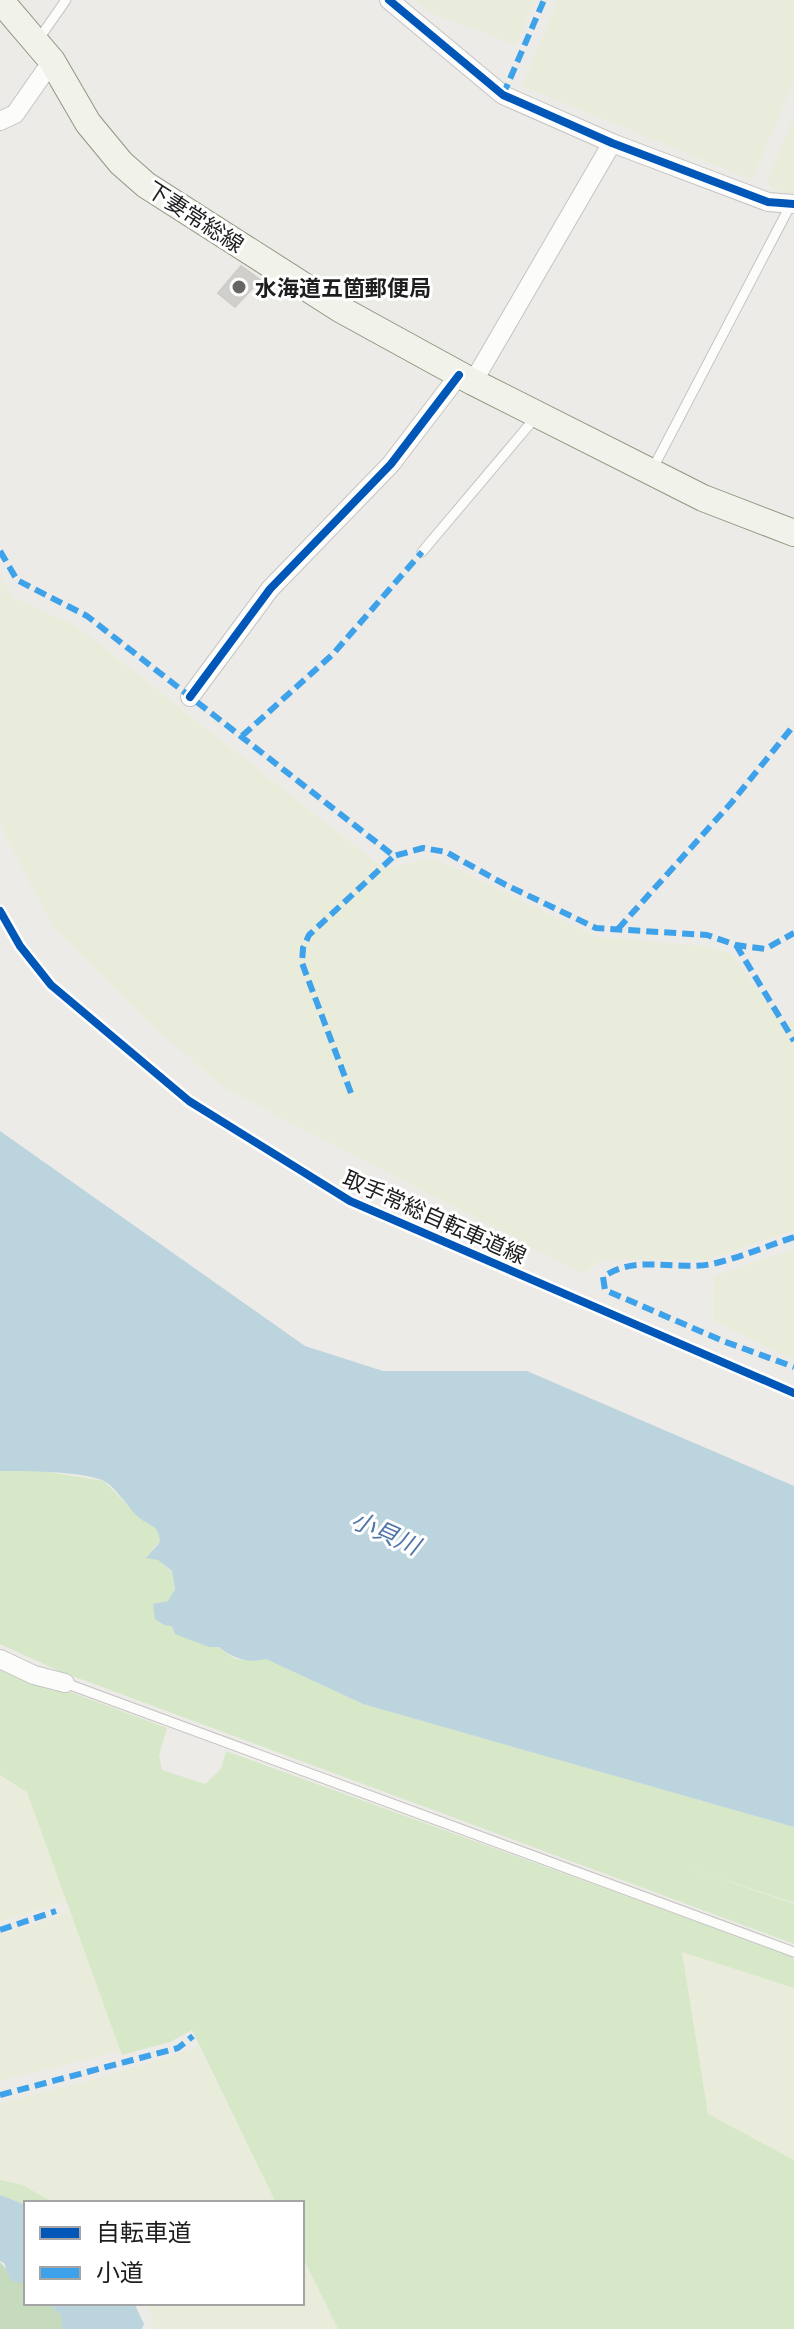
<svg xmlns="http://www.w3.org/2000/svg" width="794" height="2329" font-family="'Exo 2','Noto Sans JP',sans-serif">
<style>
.farmland{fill:#eaecdb}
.grass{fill:#d6e8c7}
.forest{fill:#c6dabd}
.water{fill:#bcd4de}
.building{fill:#d1cfcc;stroke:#d0cdc8;stroke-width:2}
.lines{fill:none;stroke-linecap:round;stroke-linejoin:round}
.service-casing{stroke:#c5c4c3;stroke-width:11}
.minor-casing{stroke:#c5c4c3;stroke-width:20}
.secondary-casing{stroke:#929580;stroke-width:28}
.service{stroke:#fcfcfb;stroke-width:9}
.minor{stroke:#fcfcfb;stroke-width:18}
.secondary{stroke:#f1f3ea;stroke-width:26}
.quiet{stroke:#3da2ea;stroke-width:6;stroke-dasharray:12 6;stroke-linecap:butt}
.cycleway-casing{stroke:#fff;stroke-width:13}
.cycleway{stroke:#0057b8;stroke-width:8}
.poi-dot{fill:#666664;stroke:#fff;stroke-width:3}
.labels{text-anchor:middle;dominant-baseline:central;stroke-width:6;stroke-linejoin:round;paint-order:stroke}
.street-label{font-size:22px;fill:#1e1e1e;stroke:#fff}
.poi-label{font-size:22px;font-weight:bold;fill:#1e1e1e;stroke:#fff;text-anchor:start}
.water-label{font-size:24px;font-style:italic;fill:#4f75a9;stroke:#fff}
</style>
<rect width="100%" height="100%" fill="#edebe7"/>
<path class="farmland" d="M415,0H535L516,45L431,13Z
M558,0H794V80L752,180L522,86Z
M794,116V195L790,196L766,184Z
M0,575L13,598L75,625L383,868L431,859L449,865L597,937L703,946L731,953L784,1024L794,1020V1230L708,1260L602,1259L584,1274L226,1089L157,1030L53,927L5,835L0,818Z
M794,1249V1361L713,1320L714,1276Z
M0,1775L27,1791L67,1901L0,1922Z
M71,1912L121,2051L0,2081V1935Z
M682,1951L794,1988V2160L708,2114Z
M199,2047L276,2203H54L23,2185L0,2180V2103L103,2077Z
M302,2256L338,2329H154L148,2303H302Z"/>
<path class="grass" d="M0,1471H42L104,1481L141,1520L151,1522L160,1532V1542L153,1548L158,1560L172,1572L175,1589L168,1601L172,1626L218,1647L235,1659L257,1661L266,1659L363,1704L794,1827V1903L678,1864L794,1904V1944L59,1671L0,1644Z
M0,1668L53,1691L65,1690L167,1728L159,1755L162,1770L205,1784L221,1769L226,1751L794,1957V1988L682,1952L708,2114L794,2160V2329H338L302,2256V2203H276L192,2030L170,2042L122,2055L27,1792L0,1775Z
M0,2180L23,2185L54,2203L26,2205L0,2195Z"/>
<path class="forest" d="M0,2262L7,2270L26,2282V2303H49L62,2317V2328L65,2329H0Z"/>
<path class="water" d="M0,1131L305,1346L383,1371H527L794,1486V1827L363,1704L266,1659C248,1664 232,1658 219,1647H209L175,1634L172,1626L164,1625L155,1619L153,1604L168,1601L175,1589L172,1571L158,1560L146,1558L160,1542C159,1523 147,1526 137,1516C127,1506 114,1485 102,1480C76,1471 28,1471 0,1471Z
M0,2195L26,2205V2282C7,2285 10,2277 4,2263L0,2261Z
M49,2303H134L144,2324L142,2329H62V2317Z"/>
<path class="building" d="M241,266L260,280L235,307L218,293Z"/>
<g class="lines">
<g class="service-casing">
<path id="service" d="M38,40L66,0
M652,470L791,204
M422,552L535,418
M0,911L20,946L51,985L189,1101L350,1201L794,1393
M65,1683L794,1952"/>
</g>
<g class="minor-casing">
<path id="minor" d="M389,0L503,95L612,143L768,202L794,204
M0,121L15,114L52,61
M473,382L612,143
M190,697L270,589L391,464L459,375
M0,1659L34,1675L65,1683"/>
</g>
<g class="secondary-casing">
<path id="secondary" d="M0,0L52,61L88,123L121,163L146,185L340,309L473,382L703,498L794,533"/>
</g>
<use href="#service" class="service"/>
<use href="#minor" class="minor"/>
<use href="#secondary" class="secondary"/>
<path class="quiet" d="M503,95L544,0
M0,551L17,580L87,616L394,856L423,848L446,852L506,885L596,928L707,935L736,945L765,949L794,933
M242,736L333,654L422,552
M618,929L732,802L794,725
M736,945L794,1041
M351,1093L302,963L303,948L309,935L394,856
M794,1237C767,1246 739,1258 712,1264C675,1271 636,1254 603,1277L605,1290L723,1341L794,1367
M0,1930L56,1911
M0,2095L178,2048L193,2036"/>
<g class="cycleway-casing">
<path id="cycleway" d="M389,0L503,95L612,143L768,202L794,204
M190,697L270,589L391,464L459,375
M0,911L20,946L51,985L189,1101L350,1201L794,1393"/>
</g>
<use href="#cycleway" class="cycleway"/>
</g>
<circle class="poi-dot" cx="239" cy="287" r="8"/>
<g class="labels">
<g class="street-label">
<text transform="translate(196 216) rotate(33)">下妻常総線</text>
<text transform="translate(435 1216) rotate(24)">取手常総自転車道線</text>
</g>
<g class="poi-label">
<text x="255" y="287">水海道五箇郵便局</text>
</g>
<g class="water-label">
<text transform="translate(386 1532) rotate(24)">小貝川</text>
</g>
</g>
<rect x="24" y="2201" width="280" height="104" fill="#ffffff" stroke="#a5a5a5" stroke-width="2"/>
<rect x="40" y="2227" width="40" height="12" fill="#0057b8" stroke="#a5a5a5" stroke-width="2"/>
<text x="96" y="2241" font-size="24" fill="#1e1e1e">自転車道</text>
<rect x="40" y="2267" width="40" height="12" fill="#3da2ea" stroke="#a5a5a5" stroke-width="2"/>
<text x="96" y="2281" font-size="24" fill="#1e1e1e">小道</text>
</svg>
